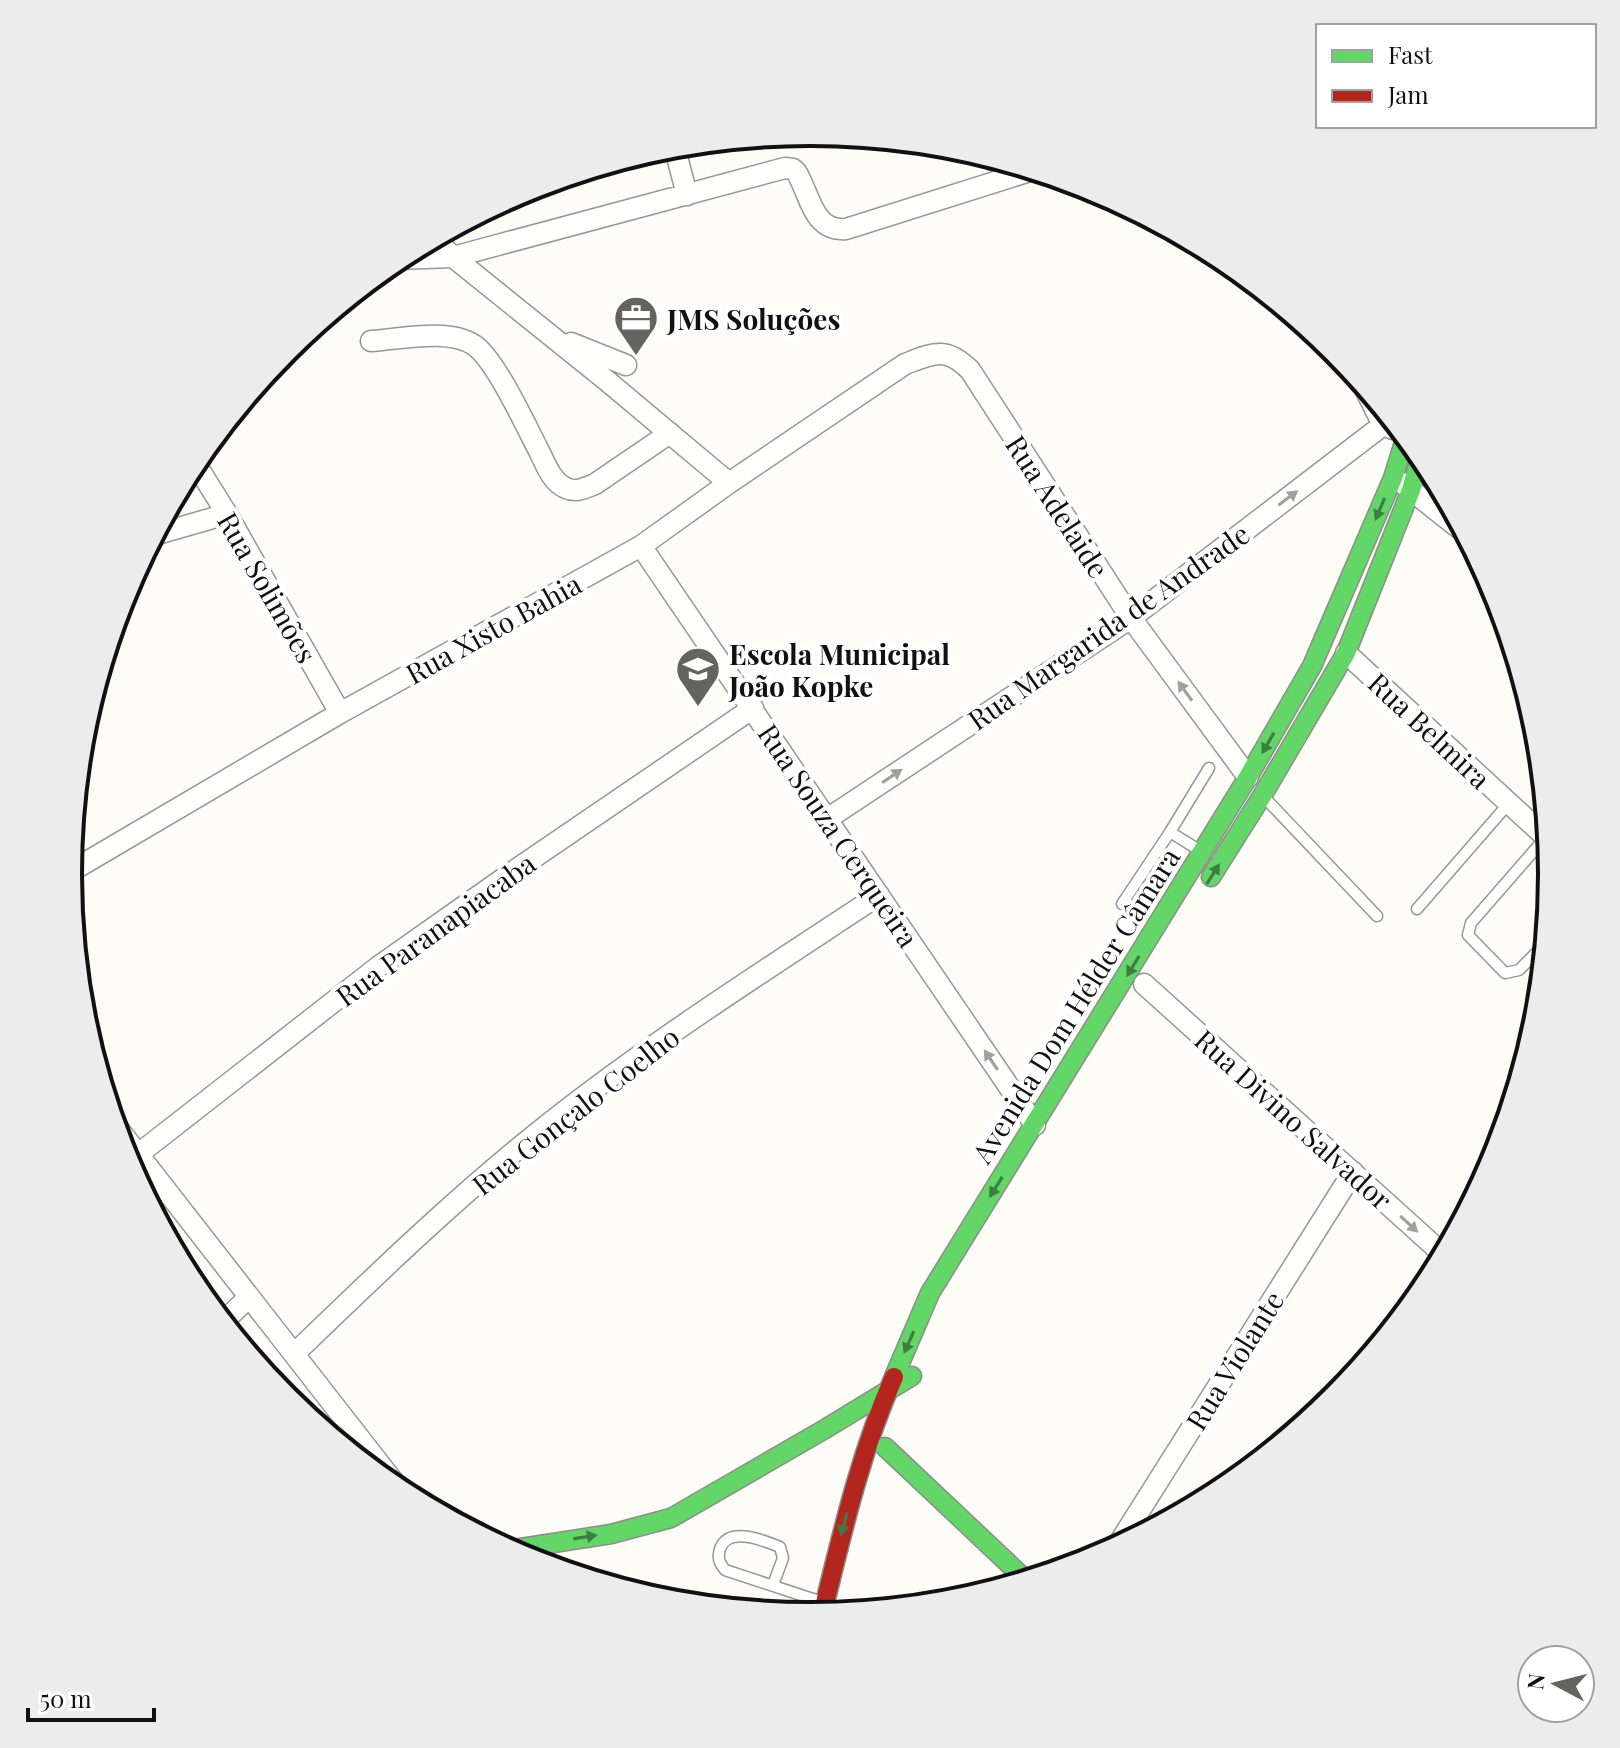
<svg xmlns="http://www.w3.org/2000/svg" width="1620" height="1748" font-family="'Playfair Display',serif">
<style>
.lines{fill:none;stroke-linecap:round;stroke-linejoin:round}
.lane-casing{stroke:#979795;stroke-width:13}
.street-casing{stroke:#979795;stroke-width:23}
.fast-casing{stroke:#8e8d8b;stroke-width:21}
.jam-casing{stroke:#8e8d8b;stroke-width:21}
.lane{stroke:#fffffe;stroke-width:10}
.street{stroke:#fffffe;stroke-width:20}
.fast{stroke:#63d668;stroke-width:18}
.jam{stroke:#b3261e;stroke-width:18}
.oneway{fill:#a0a09f}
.oneway2{fill:#3e7d41}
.labels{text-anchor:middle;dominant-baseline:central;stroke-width:8;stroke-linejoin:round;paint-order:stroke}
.poi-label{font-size:28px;font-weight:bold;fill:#111;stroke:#fff;text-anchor:start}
.street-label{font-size:28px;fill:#111;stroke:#fff}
.rim{fill:none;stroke:#111;stroke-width:4}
</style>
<rect width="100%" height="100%" fill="#fdfcf7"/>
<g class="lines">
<g class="lane-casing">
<path id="lane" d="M1264,797L1377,916
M1170,832L1199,850
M1122,904L1170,832L1209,768
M1417,909L1509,803
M1545,944L1519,970L1505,973L1468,935L1471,923L1546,837
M773,1585L783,1558L780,1547C763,1540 724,1524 719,1553C718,1561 721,1565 725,1570L822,1602"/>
</g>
<g class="street-casing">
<path id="street" d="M674,145L687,195
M987,156L992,160L1004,161
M434,238L453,257L606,380L729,483
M396,259L453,257L785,168L793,169L797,173C810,195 813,232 846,229L1033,170
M371,341C401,339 449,328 474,345C495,359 525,424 538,449C545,462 551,482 566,488C576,493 585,488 595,484L670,433
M571,343L626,365
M1361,381L1383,425L1393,429
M194,461L227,514L340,713
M1402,483L1465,533
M154,535L227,514
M641,546L1035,1125
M1346,653L1549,840
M827,819L1131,618L1383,425
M68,873L340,713L641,546L729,483L905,364C934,353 946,346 970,370L1131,618L1248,777
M1144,984L1444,1255
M113,1122L403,1494
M127,1163L378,967L517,869L753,708
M223,1322L249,1297
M294,1354C371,1280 448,1205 531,1138C641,1049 761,973 879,895
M1116,1548L1353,1172"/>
</g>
<g class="fast-casing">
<path id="fast" d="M1211,877L1262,796L1346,653L1411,490L1417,468
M894,1377L930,1293L1248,777L1312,666L1393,478L1406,436
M885,1447L1026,1580
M508,1550L611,1534L671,1518L825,1429L912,1376"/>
</g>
<g class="jam-casing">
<path id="jam" d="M822,1615C842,1534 860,1453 894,1377"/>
</g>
<use href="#lane" class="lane"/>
<use href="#street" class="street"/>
<use href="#fast" class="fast"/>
<use href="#jam" class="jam"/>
</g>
<defs><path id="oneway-solid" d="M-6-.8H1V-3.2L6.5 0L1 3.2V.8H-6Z" transform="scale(2)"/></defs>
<g class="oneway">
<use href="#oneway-solid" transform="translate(1288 498) rotate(-37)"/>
<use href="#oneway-solid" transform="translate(1185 691) rotate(-126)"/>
<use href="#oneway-solid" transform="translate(892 776) rotate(-34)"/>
<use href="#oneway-solid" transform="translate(991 1060) rotate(-124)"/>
<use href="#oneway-solid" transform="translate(1409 1224) rotate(43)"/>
</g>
<g class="oneway2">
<use href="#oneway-solid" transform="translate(1380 509) rotate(113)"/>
<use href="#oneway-solid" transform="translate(1268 743) rotate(120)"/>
<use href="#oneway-solid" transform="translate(1213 874) rotate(-58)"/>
<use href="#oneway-solid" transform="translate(1133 966) rotate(121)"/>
<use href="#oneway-solid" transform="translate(996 1187) rotate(122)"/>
<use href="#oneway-solid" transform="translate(909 1342) rotate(114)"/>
<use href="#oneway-solid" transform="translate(844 1524) rotate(105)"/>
<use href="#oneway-solid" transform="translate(585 1537) rotate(-9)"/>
</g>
<defs>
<g id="office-pin" transform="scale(2.3)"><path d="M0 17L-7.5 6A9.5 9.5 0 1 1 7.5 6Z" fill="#646362" stroke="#fff"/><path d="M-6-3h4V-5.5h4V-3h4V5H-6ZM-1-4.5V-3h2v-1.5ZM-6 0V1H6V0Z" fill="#fff"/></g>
<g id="school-pin" transform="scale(2.3)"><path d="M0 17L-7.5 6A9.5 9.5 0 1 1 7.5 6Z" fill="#646362" stroke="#fff"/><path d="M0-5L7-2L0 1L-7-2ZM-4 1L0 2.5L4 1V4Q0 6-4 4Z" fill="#fff"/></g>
</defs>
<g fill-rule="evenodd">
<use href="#office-pin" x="636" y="318"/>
<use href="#school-pin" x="698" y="669"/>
</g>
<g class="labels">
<g class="poi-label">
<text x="667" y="318">JMS Soluções</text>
<text x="729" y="653">Escola Municipal<tspan x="729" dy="32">João Kopke</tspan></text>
</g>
<g class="street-label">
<text transform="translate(1058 506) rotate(57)">Rua Adelaide</text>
<text transform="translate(268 587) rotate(60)">Rua Solimões</text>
<text transform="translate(1108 626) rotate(-35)">Rua Margarida de Andrade</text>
<text transform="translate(493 628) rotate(-29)">Rua Xisto Bahia</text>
<text transform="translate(1430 730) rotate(43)">Rua Belmira</text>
<text transform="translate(839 835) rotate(56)">Rua Souza Cerqueira</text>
<text transform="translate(435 929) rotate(-36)">Rua Paranapiacaba</text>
<text transform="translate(1075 1005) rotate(-58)">Avenida Dom Hélder Câmara</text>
<text transform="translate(575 1110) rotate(-38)">Rua Gonçalo Coelho</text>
<text transform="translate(1294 1119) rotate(42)">Rua Divino Salvador</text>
<text transform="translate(1234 1360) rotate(-58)">Rua Violante</text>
</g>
</g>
<path d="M0 0H1620V1748H0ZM82 874a728 728 0 1 1 1456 0a728 728 0 1 1-1456 0Z" fill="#ececec" fill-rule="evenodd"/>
<path class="rim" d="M82 874a728 728 0 1 1 1456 0a728 728 0 1 1-1456 0Z"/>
<rect x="1316" y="24" width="280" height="104" fill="#ffffff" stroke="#a0a0a0" stroke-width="2"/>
<rect x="1332" y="50" width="40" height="12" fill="#63d668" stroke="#a0a0a0" stroke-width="2"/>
<text x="1388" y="64" font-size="24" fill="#111111">Fast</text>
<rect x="1332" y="90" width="40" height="12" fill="#b3261e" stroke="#a0a0a0" stroke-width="2"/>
<text x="1388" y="104" font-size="24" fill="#111111">Jam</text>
<g transform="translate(1556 1684) rotate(277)"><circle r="38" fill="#ffffff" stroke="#a0a0a0" stroke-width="2"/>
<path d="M0-6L14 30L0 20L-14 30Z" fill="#646362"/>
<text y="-12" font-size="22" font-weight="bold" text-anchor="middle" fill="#111111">N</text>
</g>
<path d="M28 1708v12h126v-12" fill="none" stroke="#111111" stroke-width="4"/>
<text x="40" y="1708" font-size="24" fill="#111111" stroke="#ffffff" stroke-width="6" paint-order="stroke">50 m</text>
</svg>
